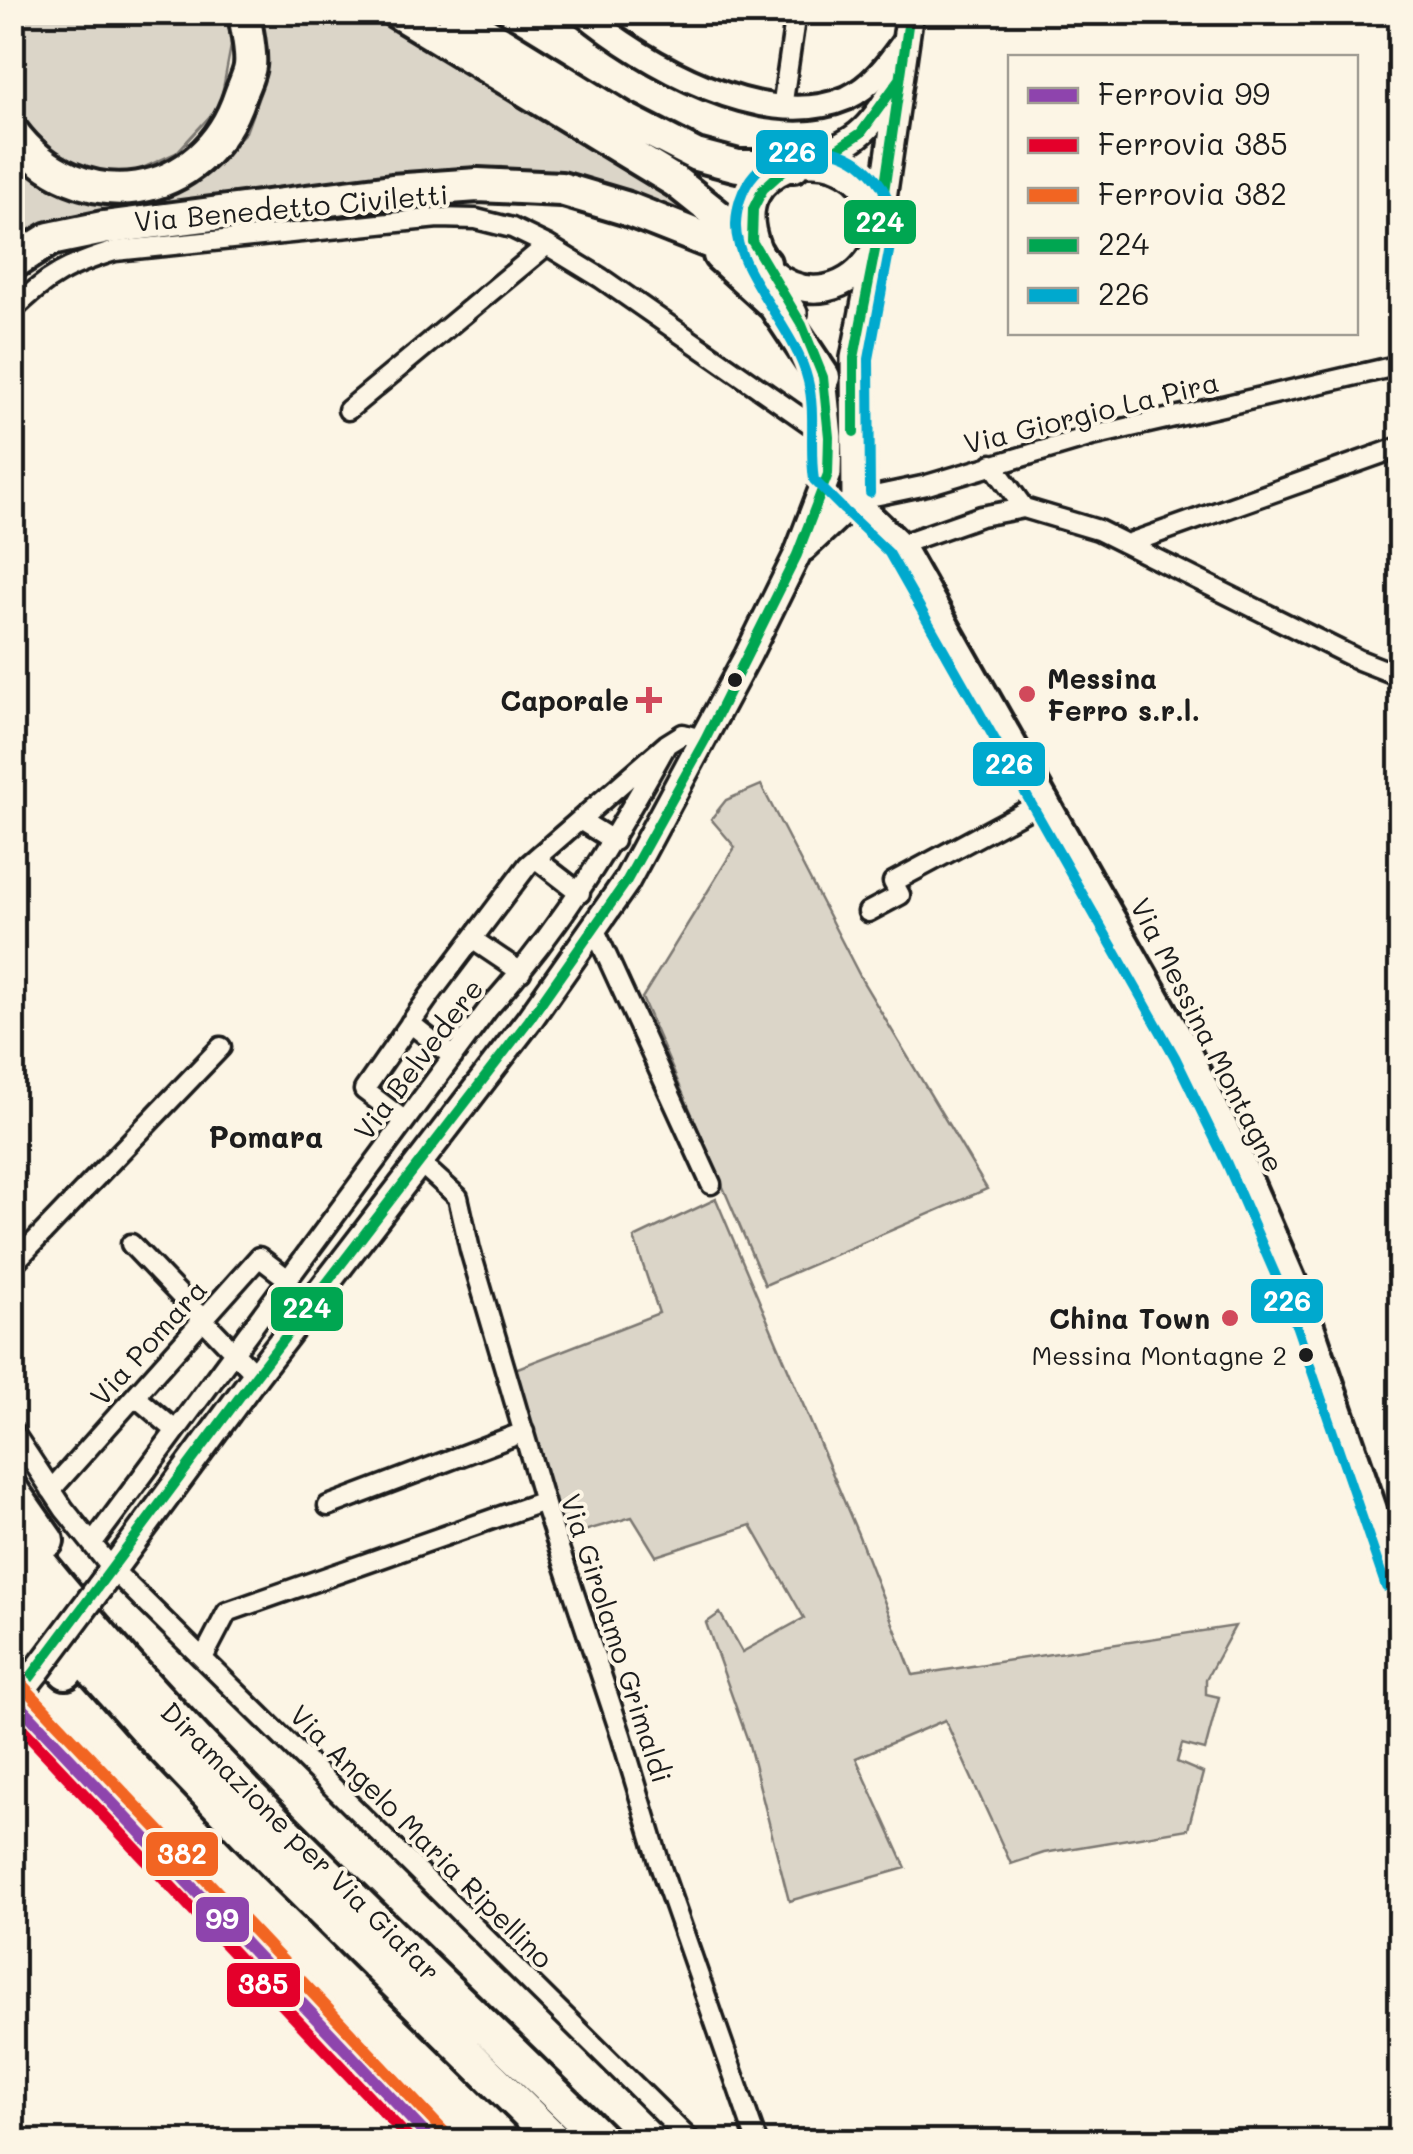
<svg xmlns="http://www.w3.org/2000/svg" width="1413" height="2154" font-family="Mali,sans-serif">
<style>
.green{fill:#dbd5c8;stroke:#7c7872;stroke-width:2.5}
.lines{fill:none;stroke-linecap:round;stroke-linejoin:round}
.minor-casing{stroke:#1c1c1c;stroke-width:25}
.tertiary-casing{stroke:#1c1c1c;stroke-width:30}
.secondary-casing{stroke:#1c1c1c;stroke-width:32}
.primary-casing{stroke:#1c1c1c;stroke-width:38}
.motorway-casing{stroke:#1c1c1c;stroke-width:40}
.minor{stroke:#fcf5e5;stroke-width:18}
.tertiary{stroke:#fcf5e5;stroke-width:22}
.secondary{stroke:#fcf5e5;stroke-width:25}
.primary{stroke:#fcf5e5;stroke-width:30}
.motorway{stroke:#fcf5e5;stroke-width:32}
.secondary-bridge-casing{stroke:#1c1c1c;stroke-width:32;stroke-linecap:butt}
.secondary-bridge{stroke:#fcf5e5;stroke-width:25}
.bus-1-casing{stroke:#fcf5e5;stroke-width:18}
.bus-2-casing{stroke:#fcf5e5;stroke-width:18}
.bus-1{stroke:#00a651;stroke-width:10}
.bus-2{stroke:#00a9ce;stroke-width:10}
.rail-1-casing{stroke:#fcf5e5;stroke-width:20}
.rail-2-casing{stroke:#fcf5e5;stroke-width:20}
.rail-3-casing{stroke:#fcf5e5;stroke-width:20}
.rail-1{stroke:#8e44ad;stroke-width:12}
.rail-2{stroke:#e4002b;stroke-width:12}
.rail-3{stroke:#f26522;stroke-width:12}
.bus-dot{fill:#1c1c1c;stroke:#fcf5e5;stroke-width:4}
.poi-dot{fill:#d1495b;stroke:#fcf5e5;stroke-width:4}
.labels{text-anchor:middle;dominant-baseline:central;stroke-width:8;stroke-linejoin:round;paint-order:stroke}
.bus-label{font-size:26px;fill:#1c1c1c;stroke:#fcf5e5;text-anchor:end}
.street-label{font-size:28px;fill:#1c1c1c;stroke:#fcf5e5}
.poi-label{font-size:28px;font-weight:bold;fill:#1c1c1c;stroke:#fcf5e5;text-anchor:end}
.neighbourhood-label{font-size:30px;font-weight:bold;fill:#1c1c1c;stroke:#fcf5e5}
.line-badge{stroke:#fcf5e5;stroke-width:4}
.badge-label{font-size:28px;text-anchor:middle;font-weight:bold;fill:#fff}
</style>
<rect width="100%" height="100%" fill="#fcf5e5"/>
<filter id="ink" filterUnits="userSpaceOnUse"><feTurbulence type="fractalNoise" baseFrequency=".01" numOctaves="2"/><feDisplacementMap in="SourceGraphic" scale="20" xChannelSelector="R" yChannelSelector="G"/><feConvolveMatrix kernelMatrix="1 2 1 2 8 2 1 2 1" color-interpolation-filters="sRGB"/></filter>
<g filter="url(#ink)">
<path class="green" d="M256,12L374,13L680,202L707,228L578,183L501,167L444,170L80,217L40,224L13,245V152L36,176L61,192L96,200L140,199L201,176L246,132L264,82Z
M13,13H227L231,46L220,105L176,153L125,176L79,168L43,146L24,124L13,106Z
M761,785L863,982L987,1189L765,1285L642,998L735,847L711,819L726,800Z
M716,1199L858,1534L913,1675L1235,1626L1206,1679V1694L1219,1697L1205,1750L1182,1744L1177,1762L1203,1773L1188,1829L1044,1853L1011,1864L945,1720L856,1758L906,1868L789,1901L748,1741L706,1623L720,1613L742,1652L804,1618L751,1525L656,1556L632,1517L560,1538L515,1369L659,1313L634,1238Z"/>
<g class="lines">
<g class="minor-casing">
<path id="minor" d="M782,108L796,12
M12,311C47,276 69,265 115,251L438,218L476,219L512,228L547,245L601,278L829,437
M348,410L547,245
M992,464L1024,508
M855,500L927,485L1092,436L1400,365
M901,544L981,516L1024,508L1098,530L1359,660L1400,676
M1127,544L1400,447
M580,820L614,841
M536,859L580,893
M868,912L900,895L893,882L1048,799
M594,928L711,1184
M472,939L521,972
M410,1023L453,1057
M405,1121L364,1090L430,995L528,865L667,744L683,734L705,740
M418,1161L458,1197L470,1250L547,1512L621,1735L661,1868L757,2142
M131,1244L256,1375
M12,1265L221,1047
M136,1397L175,1430
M12,1430L64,1509L113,1570L692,2142
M51,1490L259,1257L289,1280
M328,1506L524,1432
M92,1544L488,1009C564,924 612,843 667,744
M203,1658L227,1612L544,1501
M12,1665L29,1681"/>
</g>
<g class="tertiary-casing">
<path id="tertiary" d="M582,12C644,64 765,133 847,98C873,86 890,61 906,39
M855,500L901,544L1188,1050L1241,1158L1306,1308L1400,1582"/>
</g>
<g class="secondary-casing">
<path id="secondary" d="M809,163C845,161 872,185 878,220
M771,272C806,302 850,291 873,253
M794,313C768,271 715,200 788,168C812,158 837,151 858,135C876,121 888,98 900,79
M804,548L855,500L854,358L877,240L910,12
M99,1588L256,1375L529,1020L626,882L748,655L797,555L828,474L829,437L823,377L818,363
M12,1703L37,1671"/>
</g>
<g class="primary-casing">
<path id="primary" d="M396,12L676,182L726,222L758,254
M452,12L622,117L696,155L738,166H794
M12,131C79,222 205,202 240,95C243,86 249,75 250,66C252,50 246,29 244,12"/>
</g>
<g class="motorway-casing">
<path id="motorway" d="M720,255L775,305L823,377
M12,263L50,239L103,228L392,191L478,185L561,189L625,208L764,263
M12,1491L47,1541
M12,1528C187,1752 402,1942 604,2142
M12,1579L152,1736L276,1865L557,2142
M12,1618L66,1672"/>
</g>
<use href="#minor" class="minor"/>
<use href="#tertiary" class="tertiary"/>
<use href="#secondary" class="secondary"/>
<use href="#primary" class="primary"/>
<use href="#motorway" class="motorway"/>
<g class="secondary-bridge-casing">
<path id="secondary-bridge" d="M37,1671L99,1588"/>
</g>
<use href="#secondary-bridge" class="secondary-bridge"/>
<g class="bus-1-casing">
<path id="bus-1" d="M854,432V358L877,240L910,12
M12,1702L256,1375L529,1020L626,882L705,740L797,555L828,474L829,437L823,377L802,325L752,241L753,209L763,189L785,169L837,149L861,133L900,79"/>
</g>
<g class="bus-2-casing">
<path id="bus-2" d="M844,510L814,480C809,448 816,413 808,381C796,329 734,271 736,224C740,124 883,122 894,225L869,359L870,493
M846,512L889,553L1175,1057L1227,1164L1292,1313L1386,1587"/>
</g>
<use href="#bus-1" class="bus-1"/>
<use href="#bus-2" class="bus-2"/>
<g class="rail-1-casing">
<path id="rail-1" d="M12,1697L433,2142"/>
</g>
<g class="rail-2-casing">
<path id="rail-2" d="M12,1718L412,2142"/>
</g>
<g class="rail-3-casing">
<path id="rail-3" d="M23,1686L444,2132"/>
</g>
<use href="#rail-1" class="rail-1"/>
<use href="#rail-2" class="rail-2"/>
<use href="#rail-3" class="rail-3"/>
</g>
</g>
<g class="bus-dot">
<circle cx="735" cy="680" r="9"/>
<circle cx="1306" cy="1355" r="9"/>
</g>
<g class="poi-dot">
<circle cx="1027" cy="694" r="10"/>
<path d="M644 685h10v10h10v10h-10v10h-10v-10h-10v-10h10z"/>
<circle cx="1230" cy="1318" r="10"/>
</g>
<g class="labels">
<g class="bus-label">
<text x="1287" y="1355">Messina Montagne 2</text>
</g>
<g class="street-label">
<text transform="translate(291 207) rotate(-5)">Via Benedetto Civiletti</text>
<text transform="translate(1091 412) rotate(-14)">Via Giorgio La Pira</text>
<text transform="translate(1208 1035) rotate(63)">Via Messina Montagne</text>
<text transform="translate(418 1059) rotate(-53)">Via Belvedere</text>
<text transform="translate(148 1342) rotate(-48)">Via Pomara</text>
<text transform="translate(617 1638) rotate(72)">Via Girolamo Grimaldi</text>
<text transform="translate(422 1836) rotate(45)">Via Angelo Maria Ripellino</text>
<text transform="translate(301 1841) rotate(45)">Diramazione per Via Giafar</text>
</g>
<g class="poi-label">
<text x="1047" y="678" text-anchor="start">Messina<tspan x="1047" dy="32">Ferro s.r.l.</tspan></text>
<text x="629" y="700">Caporale</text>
<text x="1210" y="1318">China Town</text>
</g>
<g class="neighbourhood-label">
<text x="266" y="1136">Pomara</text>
</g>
</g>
<g class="line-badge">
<rect x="754" y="128" width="76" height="48" rx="10" fill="#00a9ce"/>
<rect x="842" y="198" width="76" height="48" rx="10" fill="#00a651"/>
<rect x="971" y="740" width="76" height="48" rx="10" fill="#00a9ce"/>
<rect x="1249" y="1277" width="76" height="48" rx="10" fill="#00a9ce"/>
<rect x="269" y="1285" width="76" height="48" rx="10" fill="#00a651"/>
<rect x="144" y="1830" width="76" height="48" rx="10" fill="#f26522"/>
<rect x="194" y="1895" width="57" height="49" rx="10" fill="#8e44ad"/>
<rect x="225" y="1961" width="77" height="48" rx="10" fill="#e4002b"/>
</g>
<g class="badge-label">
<text x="792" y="162">226</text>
<text x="880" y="232">224</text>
<text x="1009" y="774">226</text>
<text x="1287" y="1311">226</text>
<text x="307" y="1318">224</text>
<text x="182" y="1864">382</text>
<text x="222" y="1929">99</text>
<text x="263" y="1994">385</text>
</g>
<rect width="1413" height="2154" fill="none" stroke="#fcf5e5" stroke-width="50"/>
<rect x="25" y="25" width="1363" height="2104" fill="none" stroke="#1c1c1c" stroke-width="4" filter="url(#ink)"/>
<rect x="1008" y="55" width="350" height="280" fill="#fcf5e5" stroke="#a29e95" stroke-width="2.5"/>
<rect x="1028" y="88" width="50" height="15" fill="#8e44ad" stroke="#a29e95" stroke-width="2.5"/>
<text x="1098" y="105" font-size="30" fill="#1c1c1c">Ferrovia 99</text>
<rect x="1028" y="138" width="50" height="15" fill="#e4002b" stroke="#a29e95" stroke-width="2.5"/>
<text x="1098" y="155" font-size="30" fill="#1c1c1c">Ferrovia 385</text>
<rect x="1028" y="188" width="50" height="15" fill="#f26522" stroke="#a29e95" stroke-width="2.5"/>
<text x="1098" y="205" font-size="30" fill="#1c1c1c">Ferrovia 382</text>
<rect x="1028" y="238" width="50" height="15" fill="#00a651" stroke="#a29e95" stroke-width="2.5"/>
<text x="1098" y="255" font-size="30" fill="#1c1c1c">224</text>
<rect x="1028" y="288" width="50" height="15" fill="#00a9ce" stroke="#a29e95" stroke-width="2.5"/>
<text x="1098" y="305" font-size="30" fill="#1c1c1c">226</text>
</svg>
